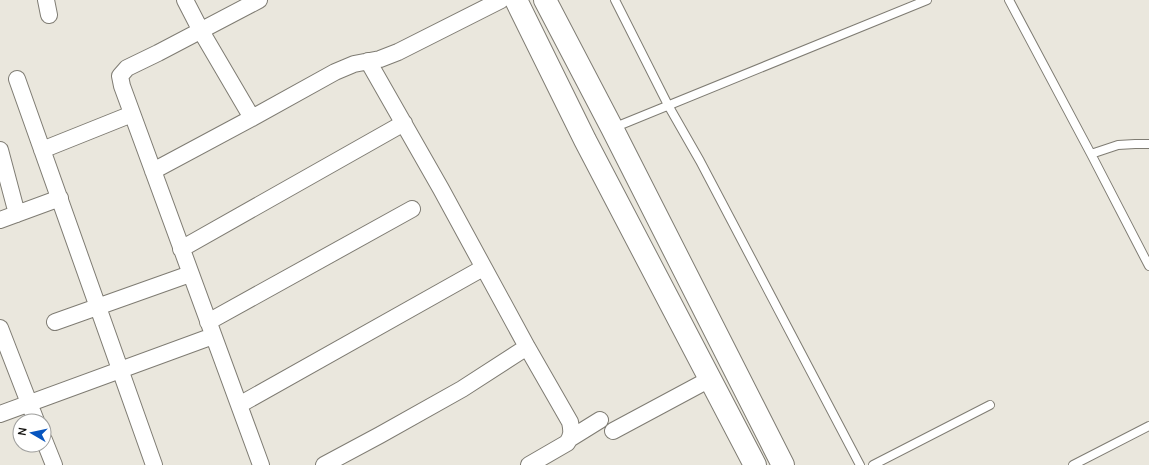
<svg xmlns="http://www.w3.org/2000/svg" width="1149" height="465" font-family="Manrope,sans-serif">
<style>
.lines{fill:none;stroke-linecap:round;stroke-linejoin:round}
.service-casing{stroke:#7f7c73;stroke-width:10}
.minor-casing{stroke:#7f7c73;stroke-width:18}
.primary-casing{stroke:#7f7c73;stroke-width:24}
.service{stroke:#fff;stroke-width:8}
.minor{stroke:#fff;stroke-width:16}
.primary{stroke:#fff;stroke-width:22}
</style>
<rect width="100%" height="100%" fill="#eae7dd"/>
<g class="lines">
<g class="service-casing">
<path id="service" d="M615,0L668,105L700,161L860,465
M1009,0L1091,154L1149,266
M613,128L927,0
M1091,154L1118,145L1135,144H1149
M873,465L990,405
M1073,465L1149,426"/>
</g>
<g class="minor-casing">
<path id="minor" d="M46,0L49,15
M185,0L201,31L252,118
M259,0L158,53L127,68L120,76L122,86L261,465
M368,61L441,189L527,347L570,422C572,431 572,436 567,443L529,465
M17,79L154,465
M0,150L17,214
M42,150L132,114
M153,171L252,118L335,72L354,64L380,59L398,52L501,0
M0,220L60,198
M181,249L404,123
M55,322L190,274
M208,322L412,209
M0,328L36,421
M239,405L483,268
M0,414L213,336
M613,431L710,379
M571,438L600,420
M44,440L54,465
M324,465L380,435L462,389L527,347"/>
</g>
<g class="primary-casing">
<path id="primary" d="M516,0L585,140L755,465
M545,0L612,128L783,465"/>
</g>
<use href="#service" class="service"/>
<use href="#minor" class="minor"/>
<use href="#primary" class="primary"/>
</g>
<g transform="translate(32 433) rotate(279)"><circle r="19" fill="#ffffff" stroke="#9f9f9d"/>
<path d="M0-3L7 15L0 10L-7 15Z" fill="#0755bf"/>
<text y="-6" font-size="11" font-weight="bold" text-anchor="middle" fill="#0f0e0b">N</text>
</g>
</svg>
